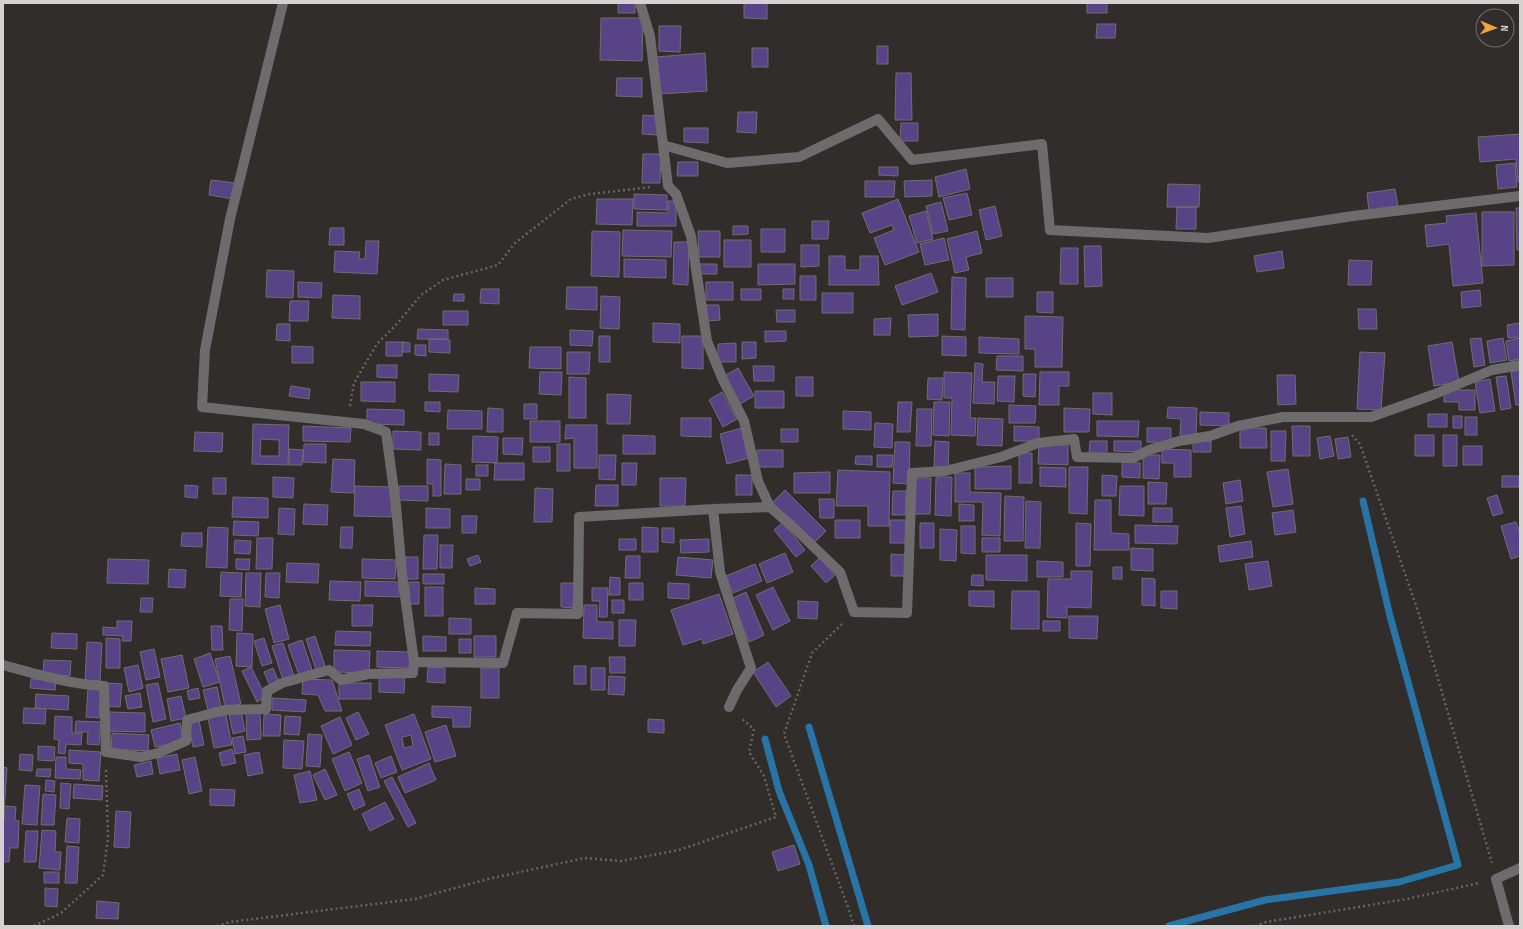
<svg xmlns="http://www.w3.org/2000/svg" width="1523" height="929" font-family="'Sofia Sans Condensed',sans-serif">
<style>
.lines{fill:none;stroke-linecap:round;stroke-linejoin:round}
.stream{stroke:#2974a6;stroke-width:7}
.building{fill:#574385;stroke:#6f6e72;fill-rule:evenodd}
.path{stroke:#686462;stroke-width:2.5;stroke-dasharray:2 3;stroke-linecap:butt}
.minor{stroke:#6d6b6c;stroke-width:10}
</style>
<rect width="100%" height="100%" fill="#312d2b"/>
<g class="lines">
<path class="stream" d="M809,727L868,926
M765,739L779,791L809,865L826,926
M1169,926L1265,900L1399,882L1458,865L1390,616L1363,501"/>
</g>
<path class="building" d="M618,3H635V13H618Z
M744,3H767V19L744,18Z
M1087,3H1107V13H1087Z
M601,18H643L642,61L600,60Z
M1097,24H1116L1115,38H1096Z
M659,26H681L680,52L659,51Z
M877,46H888V64H877Z
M752,48H768V67H752Z
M705,53L707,91L659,94L656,57Z
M896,73H911L912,120H895Z
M617,78H642V97L616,96Z
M738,112H757L756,133L737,132Z
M643,115L657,116V135L642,134Z
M901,123H918V141H900Z
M684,128H708V143L684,142Z
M1520,134V182H1518L1516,159L1480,162L1478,137Z
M643,154H661L660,183H642Z
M678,162H698V176H677Z
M1515,163L1517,187L1498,189L1496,165Z
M879,167H898V176L879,175Z
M966,169L970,189L939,197L935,177Z
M211,180L236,183L233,199L209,195Z
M932,180V196L905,197L904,181Z
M865,181H895L894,197H865Z
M1168,184L1200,185L1199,207H1167Z
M1395,189L1398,206L1369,211L1367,193Z
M967,193L972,215L949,220L943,198Z
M634,194L667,195V210L634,209Z
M597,199H633L632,225L596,224Z
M898,199L919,252L885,265L874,238L894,230L892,225L870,233L862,213Z
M668,201H676V226H637V212L668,213Z
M941,202L948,231L933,234L926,206Z
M995,206L1002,236L986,240L979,210Z
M1177,207H1196V229H1176Z
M1516,208H1520V250H1517Z
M926,211L933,239L917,243L909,216Z
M1482,212H1514V265L1482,266Z
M1476,213L1483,283L1453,286L1449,244L1427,247L1425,225L1447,223L1446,216Z
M812,221H829L828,239H812Z
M733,226H748V234L733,235Z
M330,228H344V245H329Z
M761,229H785V252H761Z
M623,230L672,231L671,257L622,256Z
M592,231L620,232L619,277L591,276Z
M698,231H720V257H699Z
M977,231L982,253L966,257L969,270L955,273L947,239Z
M944,238L949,260L925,265L920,244Z
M724,240H751V267H724Z
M366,241H379L377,274L334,272L335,251L360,252L359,259H365Z
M674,242H689L688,285L673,284Z
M801,245H819V266L801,267Z
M1084,246H1101L1102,286L1085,287Z
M1061,248H1078V284H1060Z
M1282,251L1284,268L1257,272L1254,256Z
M829,256H845V270H860V256H878L879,285H829Z
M624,259L666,260V278L624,277Z
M1349,260L1372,261L1371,285H1348Z
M700,264H717V274H700Z
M758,264H795V284L758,285Z
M267,270L294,271L293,298L266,297Z
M931,273L938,292L902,305L895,286Z
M800,276H816V300H800Z
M952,277L966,278L965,330L951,329Z
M986,278H1013V297H986Z
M298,282L322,283L321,298L298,297Z
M706,282H733V300H706Z
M567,287H597V310L566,309Z
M481,289H499V304L480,303Z
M741,289H761V300H741Z
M783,289H794V299H783Z
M1480,290L1481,306L1462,308L1461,292Z
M1037,292H1053V313L1037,312Z
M822,293H853V313H822Z
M454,294H464V301H453Z
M333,295L360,296V319L332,318Z
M601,296L620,297L619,329L600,328Z
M290,301H309L308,321H289Z
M706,305H719L720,320L707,321Z
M1358,309H1376L1377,329H1359Z
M776,310H795V322H777Z
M443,311H468V325H443Z
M938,314V336L909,337L908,315Z
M1025,316L1063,317L1062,367H1035V349H1025Z
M891,318L890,335H874V319Z
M653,323L680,324V343L653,342Z
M1520,323V337L1508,338L1507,325Z
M277,324H290V341L276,340Z
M418,329L448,330V339H417Z
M570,330L593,331L592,346L570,345Z
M765,331H786V341L765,342Z
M599,336H610V362H599Z
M682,336H703V369L682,368Z
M942,336L966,337V356L942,355Z
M979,337L1019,339V354L979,353Z
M1481,338L1485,365L1474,367L1470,339Z
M1503,338L1507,360L1490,363L1487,341Z
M1520,338V359L1509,361L1506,341Z
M429,339L450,340V353L429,352Z
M386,342H403L402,356H386Z
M403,342L410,343V352H402Z
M742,342H756V358L742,359Z
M1452,342L1459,382L1434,386L1428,346Z
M736,343V362H718V344Z
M415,345H426V356L415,355Z
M292,346L313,347V363H292Z
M530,347H561V369L529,368Z
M567,352H590L589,374H567Z
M1360,352L1385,353L1381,410L1357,409Z
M997,356H1023V371L996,370Z
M975,363L983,364L982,382H995L994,404L973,403Z
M377,365H397V378L377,377Z
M753,366H774V381H754Z
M738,368L754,396L740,404L724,376Z
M1520,370V405H1516L1511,372Z
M540,372H562L561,395L539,394Z
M944,372L972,373L970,418H976L975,436L951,435L952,398H944Z
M1040,372H1069V386H1059V405H1039Z
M429,374L459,375L458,392L429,391Z
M1023,374H1036L1035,397L1023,396Z
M1277,375H1295L1296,404L1278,405Z
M998,376H1015L1014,402L997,401Z
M1506,376L1511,408L1501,410L1496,377Z
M569,377L586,378V418H569Z
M796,377H813V396H796Z
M928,378H943L942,400L927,399Z
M1490,379L1495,411L1480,413L1475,382Z
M361,382H395V402L361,401Z
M291,386L310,389L309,399L289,396Z
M1444,390H1475V410H1459V402H1444Z
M755,391H784V408H755Z
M722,392L737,419L723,427L709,400Z
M1093,393H1112V415L1093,414Z
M607,394L631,395L630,424H607Z
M425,402H440V412L425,411Z
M898,402H912L910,432H897Z
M934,402H950L949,436L933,435Z
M524,404H537V419H524Z
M1009,405L1036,406L1035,423H1009Z
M1168,407L1197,408L1196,436L1180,435L1181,419L1167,418Z
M488,408L503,409V432H487Z
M1064,408L1090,409L1089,432H1064Z
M367,409L404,410V425L367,424Z
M917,409H932L931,446H916Z
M448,410L482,411V429H447Z
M843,411L871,412V430L843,429Z
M1200,412L1229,413V426L1200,425Z
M1428,414H1447V427H1428Z
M1453,416H1462V428H1453Z
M1465,417H1477V435H1465Z
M681,418H711V437L681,436Z
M978,418L1003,419L1002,446L977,445Z
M530,421H560V442H530Z
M1097,421H1139L1138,437L1097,436Z
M875,423L893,424L892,448L874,447Z
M253,424L289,425L288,465L252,464ZM261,439L279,440V456H260Z
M566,425H597V468H574V438L565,439Z
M303,426L351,428L350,442L303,441Z
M1014,426L1039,427V441H1014Z
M1292,426H1310V456H1293Z
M742,428L749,458L727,464L720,434Z
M1147,428H1171V443L1147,442Z
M1240,428H1266L1267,448H1240Z
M781,429H798V442H781Z
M393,431L421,432V450L393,449Z
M1271,431H1286L1285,461H1271Z
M195,432L223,433L222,452L194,451Z
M429,433H439V445H429Z
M623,435L655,436V454H623Z
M1415,435H1434V456H1415Z
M1443,435H1457V466H1443Z
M473,436L498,437L497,463L472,462Z
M1330,436L1334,456L1320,459L1317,438Z
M1348,437L1351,457L1338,459L1335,439Z
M503,438H523L522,455L503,454Z
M935,441L949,442L948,467H934Z
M1090,441H1107V454H1089Z
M1114,441H1141V452L1114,451Z
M1193,441H1211V452H1193Z
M895,442H910L909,484L893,483Z
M304,444H326V463L303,462Z
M557,444H570V471H557Z
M1039,445H1068V465L1038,464Z
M1463,446H1482V465H1463Z
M533,447H550V462H533Z
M289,449L303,450L302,465H289Z
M1162,449L1191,450V477H1174V463H1162Z
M757,450H783V467H757Z
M1019,453H1032V483H1019Z
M599,455H616L615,480L599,479Z
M877,455H893L892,467H877Z
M1143,455H1160L1159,479L1143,478Z
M856,456H872V465L855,464Z
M333,459L355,460L354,493L331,492Z
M427,459L441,460V496H433V484H427Z
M1122,462L1140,463V478L1122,477Z
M495,463H524V480H494Z
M622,463H637L636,485H622Z
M445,464L461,465V494H444Z
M476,465H488V476H476Z
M1011,466V489H975V467Z
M1040,467L1066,468V487L1040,486Z
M1069,467H1088L1087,514L1069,513Z
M1288,469L1293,504L1273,507L1267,472Z
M838,470L890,472L889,526H868V506H836Z
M830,472V493H794V473Z
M955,473H970V492L1001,493L1000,536L982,535L983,502H955Z
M736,475H752V495H736Z
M1102,475L1117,476L1116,496H1102Z
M1502,476H1519V487H1502Z
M273,477L294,478L293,498L273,497Z
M936,477H952L951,516L935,515Z
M213,478H226V494H213Z
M660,478H686L685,506H660Z
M915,478H931L930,514H914Z
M466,479H480V490H466Z
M1240,480L1243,501L1226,504L1223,483Z
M1148,482L1167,483L1166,504H1148Z
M185,485L198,486L197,498L185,497Z
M596,485H618V506H595Z
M355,486L392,487L391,517L354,516Z
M399,486H428V501L399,500Z
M1120,486H1144V516L1119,515Z
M535,488L553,489L552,522H534Z
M785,490L826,531L815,542L772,503Z
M893,491H906L905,515H892Z
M1497,495L1503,513L1493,516L1487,498Z
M1005,496L1024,497L1023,541H1004Z
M233,497L268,498V518L232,517Z
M819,499H834V518H820Z
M1095,500H1111V533L1129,534V550H1094Z
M1026,501L1041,502L1040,548H1025Z
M304,504L328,505L327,525L303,524Z
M959,504L974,505V521H959Z
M1241,506L1245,534L1230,537L1226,508Z
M279,508L295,509L294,535L278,534Z
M426,508L450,509V528H426Z
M1153,508H1172V522H1153Z
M1293,510L1296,532L1275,535L1272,513Z
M462,516H477L476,533H462Z
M835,520H860V538H835Z
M890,520H906L905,543H890Z
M234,521L259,522L258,536L233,535Z
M783,522L805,550L796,557L774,530Z
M1516,522L1520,533V556L1511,559L1501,526Z
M920,523H934V548H920Z
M1076,523L1091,524L1090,566H1076Z
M1135,525L1178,526L1177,544L1135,543Z
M961,526H975V554L961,553Z
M208,527L228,528L227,568L206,567Z
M341,527H353L352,548H340Z
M642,527L658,528V552H642Z
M662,528H674V543L662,542Z
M940,529L957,530L956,561L940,560Z
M182,533H202V547L181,546Z
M424,535H438L437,569H423Z
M257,538H273L272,569H256Z
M982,538H1000V552H982Z
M619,539H636V550H619Z
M709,539V552L681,553L680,540Z
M235,540L251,541L250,554L234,553Z
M1251,541L1253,557L1220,562L1218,546Z
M440,545H453L452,568H440Z
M1131,548L1153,549V571L1131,570Z
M785,553L793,572L767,583L759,564Z
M891,554L906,555L905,576H891Z
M478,555L481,562L470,566L467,559Z
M986,555H1027V581L986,580Z
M626,556H640V578H625Z
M405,557H418V579H405Z
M678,557L713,560L711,578L676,575Z
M820,557L835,575L826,583L811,566Z
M108,559L149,560L148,584L107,583Z
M236,559H250L249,570L236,569Z
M362,559L396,560L395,579L362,578Z
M1037,561L1063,562V577H1037Z
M1268,561L1272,586L1249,590L1245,564Z
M287,563L319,564L318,583L286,582Z
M755,564L762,581L733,593L726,576Z
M1113,567H1122V579H1113Z
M169,569L186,570L185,588L168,587Z
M1071,571H1092L1091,608L1067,607V618L1047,617L1048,579H1071Z
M221,572L242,573L241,597L220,596Z
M246,573H261L260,607L245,606Z
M266,573H280L279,598L265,597Z
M423,574H444V584H423Z
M972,575H983V586L971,585Z
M610,577L620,578V595H609Z
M1142,578L1155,579V606L1142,605Z
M330,581L361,582L360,601L329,600Z
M365,581L399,582V597L365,596Z
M409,582H419V604H409Z
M561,583H574L573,608L561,607Z
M629,583H643V600H629Z
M668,583L689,584V599L668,598Z
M425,587H443V616H425Z
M773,587L790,621L773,630L756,595Z
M475,588L495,589V604H475Z
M592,588H608L607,617H599L600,601H592Z
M969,591H994V607L969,606Z
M1012,591H1039V629H1011Z
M1161,591H1177V609L1161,608Z
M746,592L764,635L749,642L731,599Z
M719,594L733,634L703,644L702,639L683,645L671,610Z
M141,598H153L152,612H140Z
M230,599H243L242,631L229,630Z
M612,600H624V613H612Z
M798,601L818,602L817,619L798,618Z
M280,605L289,639L274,643L265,609Z
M352,605H373L372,626H352Z
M584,605H597V622H613V639L583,638Z
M1069,616H1098L1097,639L1069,638Z
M449,618L471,619V634H449Z
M619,620H636L635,646H619Z
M117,621H132L131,641H122L123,636L103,635V627L117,628Z
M1043,621H1060V631H1043Z
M211,626H222L223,650H212Z
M336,631L371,632L370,646L335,645Z
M52,633L77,634V649L51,648Z
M237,633L253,634L252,667L236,666Z
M315,636L325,666L316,670L306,639Z
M423,636L446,637V651H423Z
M474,636H496V657H474Z
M106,638L120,639V668H106Z
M264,638L272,663L262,666L254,641Z
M459,639H471V653H459Z
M302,640L312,670L299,675L288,645Z
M87,642L102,643L100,681L85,680Z
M283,643L294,676L283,680L272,646Z
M154,649L160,677L146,680L140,652Z
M334,650L370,651L369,673L334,672Z
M377,651L410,652V668L377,667Z
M210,653L220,682L203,687L194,659Z
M182,655L189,688L168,692L161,659Z
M230,656L241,704L225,707L215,659Z
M609,657H625V673H610Z
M44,660L71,661L70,676L43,674Z
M768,662L791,696L776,707L753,672Z
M138,665L143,688L129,692L124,668Z
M574,666H586V684H574Z
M251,667L266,697L257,702L242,671Z
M428,667L445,668V683L427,682Z
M273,668L279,682L270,686L264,672Z
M481,668H499V698H481Z
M591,668H605V690H591Z
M379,675L405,676L404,693L379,692Z
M609,676L625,677L624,695L608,694Z
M31,679L56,680L55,690L30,688Z
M303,679L332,680L342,711H325L318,695L302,694Z
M108,683L122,684L120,707L106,706Z
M158,683L166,719L153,722L146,685Z
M339,683H371V699H339Z
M217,687L221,707L208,710L203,690Z
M198,688L200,698L189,700L187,691Z
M88,689H101L99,718L86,717Z
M140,693L142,707L128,709L125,696Z
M36,694L69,696L68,710L35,708Z
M181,696L186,718L171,721L167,699Z
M272,698L306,700L305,712L272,710Z
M432,706L471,707L470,727H453V718L432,717Z
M24,708L46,709L45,724L23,723Z
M241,711L245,731L233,734L229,714Z
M109,712L145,713V732L108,731Z
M260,712L261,739L247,740L246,713Z
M358,712L369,734L356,740L346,718Z
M264,714L281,715L280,736H263Z
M414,714L431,759L402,770L385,725ZM411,735L413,746L404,748L402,737Z
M226,715L232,745L214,748L208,718Z
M55,716L72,717V733H82L81,745L66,744L65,754L58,753L59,740L54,739Z
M285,716L301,717L299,735L284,734Z
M340,717L352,745L333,754L321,726Z
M648,719L664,720V733L648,732Z
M76,721L101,722L99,745L87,744L88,732H75Z
M199,721L204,745L193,747L188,723Z
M180,723L183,742L155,747L151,730Z
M446,725L456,756L435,762L425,732Z
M112,733L149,735L148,751L111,749Z
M308,734L322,735L320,767L306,766Z
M243,736L246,752L235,754L232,738Z
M284,740L304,741L302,769L283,768Z
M38,746L55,747L54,761L38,760Z
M232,749L236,763L222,766L219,753Z
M69,750L101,752L99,781L83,780V764L69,763Z
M259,752L263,773L248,776L244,755Z
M349,752L362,783L345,791L332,759Z
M20,754L33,755L32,771L19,770Z
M177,754L180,770L160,774L157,758Z
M369,755L380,787L368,791L357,759Z
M391,756L397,772L381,778L375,763Z
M56,757H66V769L81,770L80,779L55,778Z
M195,757L202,791L189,794L182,760Z
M151,761L153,774L137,777L134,765Z
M429,763L436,780L405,793L398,777Z
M3,767L7,768L4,811H3Z
M37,769H51L50,777L36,776Z
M325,769L337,795L325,800L313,775Z
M310,771L317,800L300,803L294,775Z
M392,777L416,823L408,827L384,781Z
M46,780L55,781L54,792L45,791Z
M61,783L71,784L69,809L60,808Z
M74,784L103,786L102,800L73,798Z
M25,785L40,786L37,825L22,824Z
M210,789L235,790L234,806L210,805Z
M359,789L365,805L354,810L347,794Z
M43,794L56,795L54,825H41Z
M385,802L394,819L370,831L362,814Z
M5,806L16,807L15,820L19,821L18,848H10L9,862H3V820H4Z
M116,811L131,812L129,848L114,847Z
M67,818L80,819L79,843L65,842Z
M42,830L56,831L55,852H61L60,870L39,868Z
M26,831H38L36,862H24Z
M794,845L800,864L778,871L772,852Z
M67,846L79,847L77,883H65Z
M44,872H59V883H44Z
M45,888L58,889L57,907L45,906Z
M97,901L119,903L118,919L96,918Z"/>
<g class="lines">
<path class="path" d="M350,406L354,383L377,344L396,325L421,295L443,280L498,265L515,243L571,199L590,194L652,187
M1352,435L1360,444L1419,614L1492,863
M842,624L812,653L784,734L849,910L854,926
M34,926L61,913L103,875L108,838L106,770
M217,926L230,922L415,899L488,879L585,858L621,861L679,850L776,817L764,776L749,752L754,729L742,719
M1255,926L1266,922L1407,899L1479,883"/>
<path class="minor" d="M283,3L230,219L205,350L202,407L364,424L386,432L396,506L402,574L414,662L503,663L517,613L578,614L579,517L713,509L770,507
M640,3L650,36L663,145L727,163L799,157L878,119L912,160L1042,144L1050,230L1208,238L1353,216L1520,196
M663,145L668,186L676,194L691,236L707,341L723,380L744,421L758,481L770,507L794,528L840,572L854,612L907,613L912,473L945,471L1001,457L1038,443L1074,439L1077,457L1133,458L1149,450L1179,441L1210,436L1238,426L1283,417H1371L1435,394L1492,370L1520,365
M713,509L720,572L751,668L737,690L729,707
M3,665C36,674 69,684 104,686L106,752L141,757L158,753L186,741L187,720L224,710L266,709L267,691L282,683L329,670L341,680L368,674L413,673L414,662
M1509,926L1496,879L1520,868"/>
</g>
<rect width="1523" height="929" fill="none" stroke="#d4d1d0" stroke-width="8"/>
<g transform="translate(1495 28) rotate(92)"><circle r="19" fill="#312d2b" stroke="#726f6d"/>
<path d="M0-3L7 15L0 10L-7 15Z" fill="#f1a540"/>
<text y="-6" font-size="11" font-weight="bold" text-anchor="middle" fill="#d4d1d0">N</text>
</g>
</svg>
